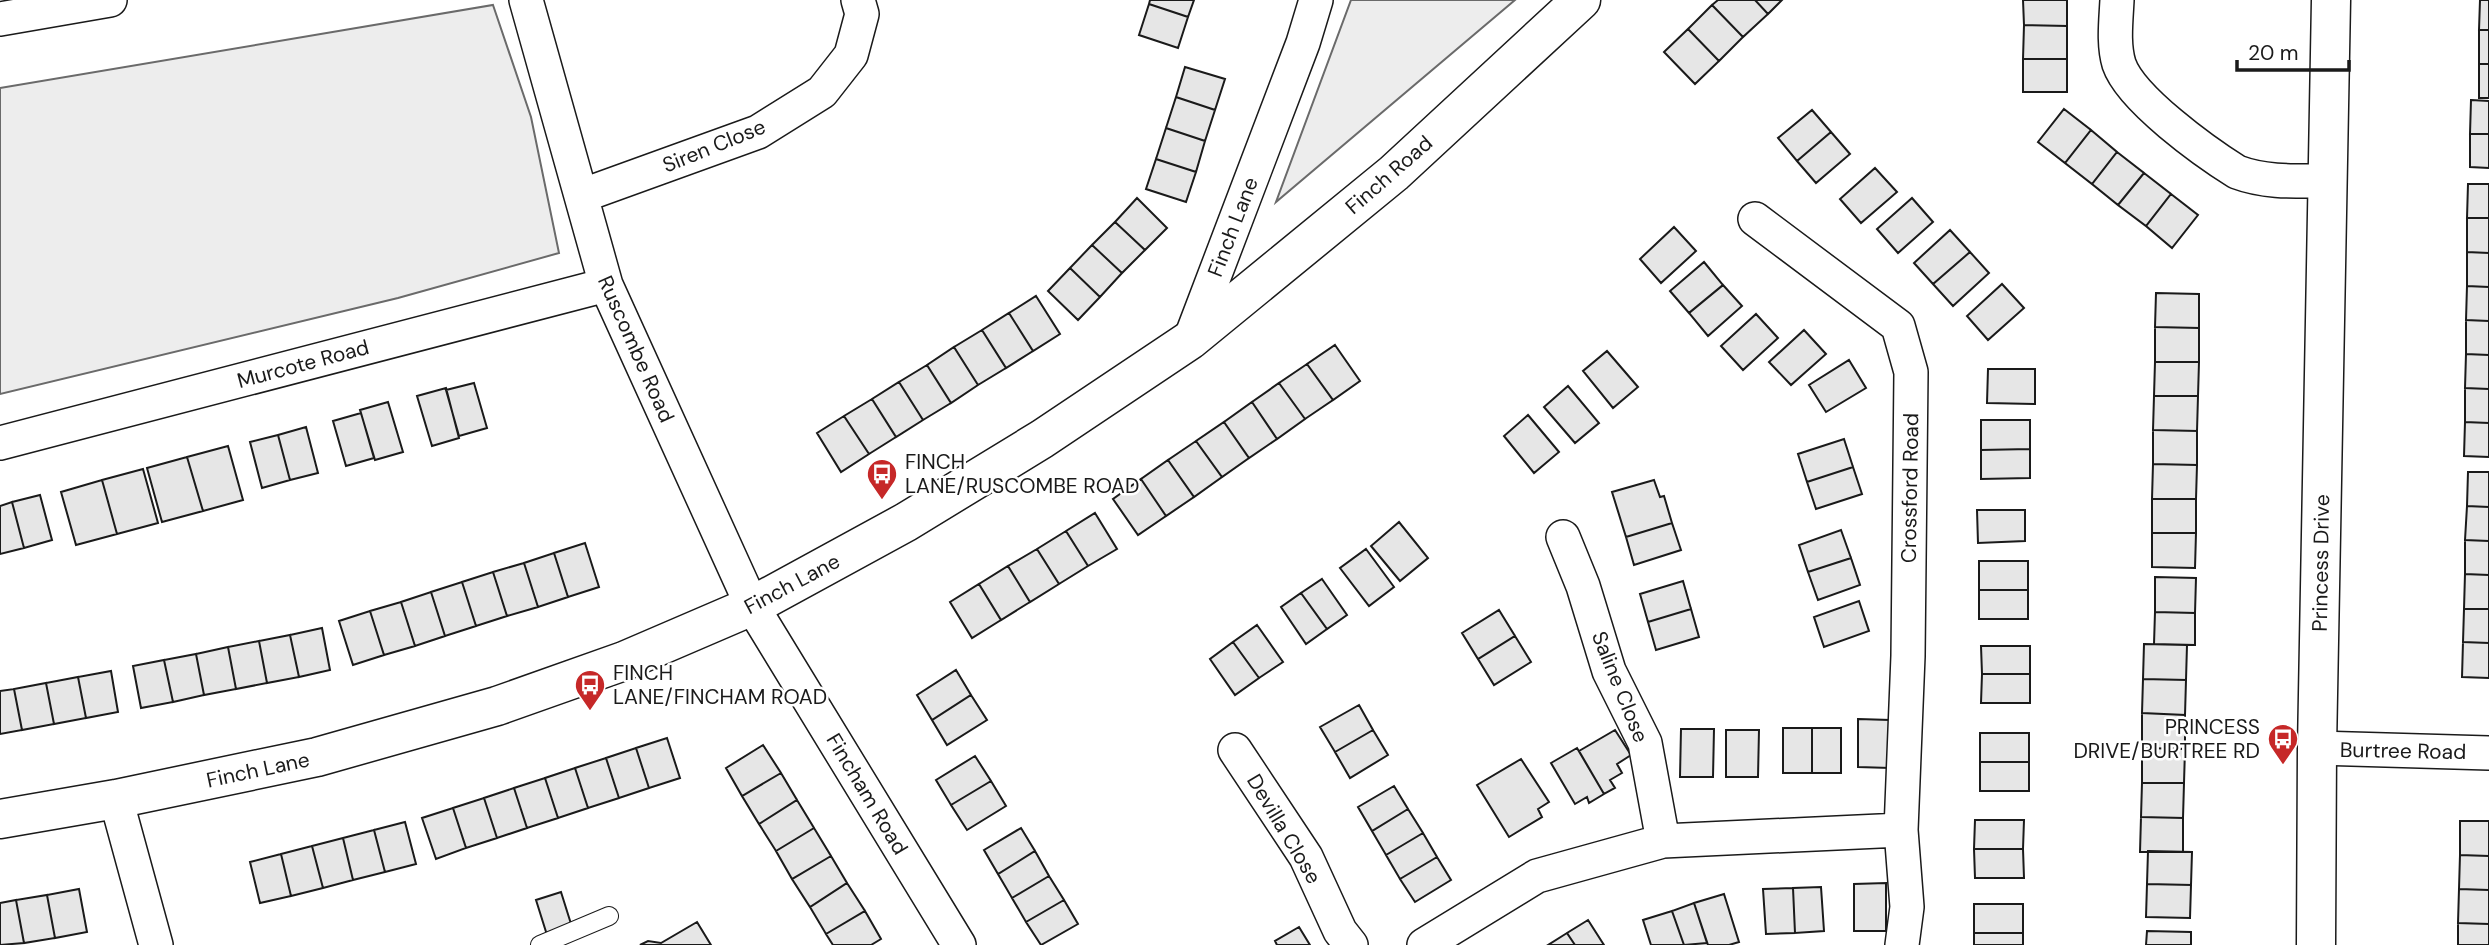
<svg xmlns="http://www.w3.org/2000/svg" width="2489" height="945" font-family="'DM Sans',sans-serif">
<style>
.green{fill:#ededed;stroke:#6a6a6a;stroke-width:2}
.building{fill:#e6e6e6;stroke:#1a1a1a;stroke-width:2}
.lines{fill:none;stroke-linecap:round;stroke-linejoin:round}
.service-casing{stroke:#1a1a1a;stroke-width:20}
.minor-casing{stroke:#1a1a1a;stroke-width:36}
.tertiary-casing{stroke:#1a1a1a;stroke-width:41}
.service{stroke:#fff;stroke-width:18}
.minor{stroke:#fff;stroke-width:33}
.tertiary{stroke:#fff;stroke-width:38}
.labels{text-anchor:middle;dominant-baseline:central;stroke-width:5;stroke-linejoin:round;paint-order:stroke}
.street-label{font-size:21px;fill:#1a1a1a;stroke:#fff}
.poi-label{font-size:21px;fill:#1a1a1a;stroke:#fff;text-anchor:start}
</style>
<rect width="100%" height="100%" fill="#fff"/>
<path class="green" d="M1351,0H1515L1276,202Z
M493,5L531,117L559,253L398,298L0,394V88Z"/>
<path class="building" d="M1150,0H1194L1188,17L1149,4Z
M1718,0H1755L1768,14L1743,37L1712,5Z
M1755,0H1782L1768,14Z
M2023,0H2067V26L2024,25Z
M2480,0H2489V30H2479Z
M1149,4L1188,17L1178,48L1139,35Z
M1712,5L1743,37L1719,61L1688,29Z
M2024,25L2067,26V59H2023Z
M1688,29L1719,61L1695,84L1664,52Z
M2479,30H2489V64H2479Z
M2023,59H2067V92H2023Z
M2479,64H2489V98H2479Z
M1185,67L1225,79L1215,110L1176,97Z
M1176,97L1215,110L1205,141L1166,128Z
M2471,100L2489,101V134H2470Z
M2064,109L2091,130L2065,163L2038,142Z
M1812,110L1831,132L1797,161L1778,138Z
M1166,128L1205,141L1196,172L1156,159Z
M2091,130L2117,152L2092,184L2065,163Z
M1831,132L1850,154L1816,183L1797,161Z
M2470,134H2489V168L2470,167Z
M2117,152L2144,173L2118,205L2092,184Z
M1156,159L1196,172L1186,202L1146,189Z
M1875,168L1897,192L1861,223L1840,199Z
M2144,173L2171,194L2146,226L2118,205Z
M2468,184H2489V218H2467Z
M2171,194L2198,215L2172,248L2146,226Z
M1137,198L1167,228L1145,250L1115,222Z
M1912,198L1933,222L1898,253L1877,229Z
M2467,218H2489V253L2467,252Z
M1115,222L1145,250L1122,273L1092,245Z
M1674,227L1696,251L1661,283L1640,259Z
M1950,230L1970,252L1933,284L1914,263Z
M1092,245L1122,273L1100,297L1070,268Z
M1970,252L1989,273L1953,306L1933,284Z
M2467,252L2489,253V287L2467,286Z
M1704,262L1723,285L1689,313L1670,291Z
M1070,268L1100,297L1078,320L1048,291Z
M2002,284L2024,308L1988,340L1967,316Z
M1723,285L1742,306L1708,336L1689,313Z
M2467,286L2489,287V321L2466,320Z
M2156,293L2199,294V328L2155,327Z
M1036,296L1060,334L1033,351L1009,313Z
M1009,313L1033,351L1006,368L982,330Z
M1756,314L1778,338L1743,370L1721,346Z
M2466,320L2489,321V355L2466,354Z
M2155,327L2199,328V362H2155Z
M982,330L1006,368L978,385L954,347Z
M1804,330L1826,354L1791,385L1769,362Z
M1335,345L1360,381L1333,400L1307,364Z
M954,347L978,385L951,403L927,365Z
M1607,351L1638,387L1613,408L1583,371Z
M2466,354L2489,355V389L2465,388Z
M1849,360L1866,388L1826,412L1809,385Z
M2155,362H2199L2198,396H2154Z
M1307,364L1333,400L1305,419L1279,383Z
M927,365L951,403L923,420L899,382Z
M1988,369H2035V404L1987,403Z
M899,382L923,420L896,437L872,399Z
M474,383L487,428L459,436L446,390Z
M1279,383L1305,419L1277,439L1252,402Z
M1568,386L1599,423L1575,443L1544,407Z
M446,388L459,438L432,446L417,396Z
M2465,388L2489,389V423L2465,422Z
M2154,396H2198L2197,431L2153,430Z
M872,399L896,437L869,454L844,416Z
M388,402L403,452L375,460L360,410Z
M1252,402L1277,439L1249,458L1224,422Z
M361,413L374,458L346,466L333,421Z
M1528,415L1559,452L1534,473L1504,436Z
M844,416L869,454L841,472L817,433Z
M1981,420H2030V449L1981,450Z
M1224,422L1249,458L1222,477L1196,441Z
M2465,422L2489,423V457L2464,456Z
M306,427L318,473L290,480L278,435Z
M2153,430L2197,431V465L2153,464Z
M278,435L290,480L262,488L250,442Z
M1844,439L1853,467L1807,482L1798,454Z
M1196,441L1222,477L1194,497L1168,460Z
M228,446L243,500L203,511L187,457Z
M2030,449V478L1981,479V450Z
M187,457L203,511L162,522L147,468Z
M1168,460L1194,497L1166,516L1141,479Z
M2153,464L2197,465L2196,499H2152Z
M1853,467L1862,494L1816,509L1807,482Z
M143,469L158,523L117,534L102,480Z
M2468,472H2489V507L2467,506Z
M1141,479L1166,516L1138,535L1113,499Z
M102,480L117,534L76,545L61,492Z
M1654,480L1660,497L1664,496L1672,523L1626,537L1612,492Z
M40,495L52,540L24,548L12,502Z
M2152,499H2196V533H2152Z
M12,502L24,548L0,554V506Z
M2467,506L2489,507V541L2465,540Z
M1977,510H2025V541L1978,543Z
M1095,513L1117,549L1088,566L1066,531Z
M1399,522L1428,558L1400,581L1371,546Z
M1672,523L1681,550L1634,565L1626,537Z
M1841,530L1851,558L1808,572L1799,545Z
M1066,531L1088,566L1059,584L1037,549Z
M2152,533H2196L2195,568L2152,567Z
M2465,540L2489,541V575L2465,574Z
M585,543L599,587L568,597L554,553Z
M1037,549L1059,584L1030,602L1008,566Z
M1366,549L1394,587L1369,606L1340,568Z
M554,553L568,597L538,607L524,563Z
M1851,558L1860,585L1818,600L1808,572Z
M1979,561H2028V590H1979Z
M524,563L538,607L507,616L493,572Z
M1008,566L1030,602L1001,620L979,584Z
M493,572L507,616L476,626L462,582Z
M2465,574L2489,575V609H2464Z
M2155,577L2196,578L2195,613L2155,612Z
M1322,579L1347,615L1327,629L1301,593Z
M1683,581L1691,609L1648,622L1640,594Z
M462,582L476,626L445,636L431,592Z
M979,584L1001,620L972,638L950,602Z
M1979,590H2028V619H1979Z
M431,592L445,636L415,646L401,602Z
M1301,593L1327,629L1306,644L1281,607Z
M1859,601L1869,631L1824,647L1814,617Z
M401,602L415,646L384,655L370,611Z
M1691,609L1699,637L1656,650L1648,622Z
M2464,609H2489V643L2463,642Z
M1499,610L1515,636L1478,659L1462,633Z
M370,611L384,655L353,665L339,621Z
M2155,612L2195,613V645L2154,644Z
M1257,625L1283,662L1259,678L1233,642Z
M322,628L330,670L299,677L290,635Z
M290,635L299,677L267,683L259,641Z
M1515,636L1531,662L1494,685L1478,659Z
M259,641L267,683L236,689L228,647Z
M1233,642L1259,678L1235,695L1210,659Z
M2463,642L2489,643V678L2462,677Z
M2144,644L2187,645L2186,680L2143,679Z
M1981,646H2030V674H1982Z
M228,647L236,689L204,695L196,654Z
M196,654L204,695L173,702L164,660Z
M164,660L173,702L141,708L133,666Z
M956,670L971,695L932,720L917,695Z
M111,671L118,712L86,718L78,677Z
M1982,674H2030V703H1981Z
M78,677L86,718L54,724L46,683Z
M2143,679L2186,680L2185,715L2142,713Z
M46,683L54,724L22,730L14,689Z
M14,689L22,730L0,734V691Z
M971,695L987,720L947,745L932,720Z
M1359,705L1373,730L1335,752L1320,727Z
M2142,713L2185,715V749L2142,748Z
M1858,719L1890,720V768L1858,767Z
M1783,728H1812V773H1783Z
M1812,728H1841V773H1812Z
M1681,729H1714L1713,777H1680Z
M1373,730L1388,755L1350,778L1335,752Z
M1615,730L1631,755L1617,764L1622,773L1610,780L1615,788L1604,794L1579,751Z
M1726,730H1759L1758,777H1726Z
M1980,733H2029V762H1980Z
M667,738L680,778L649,788L636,748Z
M763,745L781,773L742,796L726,768Z
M636,748L649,788L619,798L606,758Z
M1577,748L1604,794L1589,803L1587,797L1575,804L1551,763Z
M2142,748L2185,749L2184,783H2142Z
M975,756L991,781L951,805L936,780Z
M606,758L619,798L588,808L575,768Z
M1521,759L1549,802L1538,809L1542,817L1509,837L1477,785Z
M1980,762H2029V791H1980Z
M575,768L588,808L558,818L545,778Z
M781,773L797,800L759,824L742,796Z
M545,778L558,818L527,828L514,788Z
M991,781L1006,806L967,830L951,805Z
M2142,783H2184L2183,818L2141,817Z
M1394,786L1408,809L1372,831L1358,807Z
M514,788L527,828L497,838L484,798Z
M484,798L497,838L466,848L453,808Z
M797,800L814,828L776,851L759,824Z
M453,808L466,848L436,859L422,818Z
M1408,809L1423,833L1386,855L1372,831Z
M2141,817L2183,818V852H2140Z
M1975,820H2024L2023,849H1974Z
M2460,821H2489V856L2460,855Z
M405,822L416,864L385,872L374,830Z
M814,828L831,856L792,879L776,851Z
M1021,828L1035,851L998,874L984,850Z
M374,830L385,872L353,880L343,838Z
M1423,833L1437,857L1400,879L1386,855Z
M343,838L353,880L323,888L312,846Z
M312,846L323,888L291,896L281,854Z
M1974,849H2023L2024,878H1975Z
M1035,851L1049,876L1012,898L998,874Z
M2148,851L2192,852L2191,885L2147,884Z
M281,854L291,896L260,903L250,862Z
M2460,855L2489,856V890L2459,889Z
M831,856L847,883L810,907L792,879Z
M1437,857L1451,880L1415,902L1400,879Z
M1049,876L1064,900L1026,922L1012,898Z
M847,883L865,911L826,934L810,907Z
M1886,883V931H1854V884Z
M2147,884L2191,885L2190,918L2146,917Z
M1821,887L1824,931L1795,933L1793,888Z
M1793,888L1795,933L1766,934L1763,889Z
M79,889L87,932L55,938L47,895Z
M2459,889L2489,890V924L2458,923Z
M561,892L572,927L547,935L536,900Z
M1724,894L1739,942L1729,945H1708L1694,903Z
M47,895L55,938L24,943L16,900Z
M16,900L24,943L0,945V903Z
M1064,900L1078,924L1041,945L1026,922Z
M1694,903L1707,943L1684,945L1672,911Z
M1974,904H2023V933H1974Z
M865,911L881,939L871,945H833L826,934Z
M1672,911L1684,945H1651L1643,920Z
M1588,920L1604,945H1575L1567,933Z
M697,922L711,945H640L648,941L661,943Z
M2458,923L2489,924V945H2458Z
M1299,927L1310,945H1277L1275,941Z
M2147,931L2191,932V945H2146Z
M1567,933L1575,945H1548Z
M1974,933H2023V945H1974Z"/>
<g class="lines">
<g class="service-casing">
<path id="service" d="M540,945L609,916"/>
</g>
<g class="minor-casing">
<path id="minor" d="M526,0L606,285L752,606L959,945
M2117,0C2116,21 2113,44 2119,64C2131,99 2205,152 2237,172C2266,183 2298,181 2329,181
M0,19L110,0
M581,196L758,132L822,92L851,55L862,14L858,0
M1755,219L1898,326L1911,372L1908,656L1901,830L1907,907L1902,945
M1190,340L1303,43L1316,0
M0,443L606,285
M1563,537L1583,586L1609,671L1645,743L1663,841
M2317,748L2489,753
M1235,750L1306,857L1340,931L1351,945
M116,799L156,945
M1424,945L1537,876L1663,841L1901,830"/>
</g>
<g class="tertiary-casing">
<path id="tertiary" d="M0,819L116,799L317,757L497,706L624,661L752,606L906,522L1042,439L1190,340L1394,173L1581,0
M2316,945L2317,748L2331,0"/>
</g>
<use href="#service" class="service"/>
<use href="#minor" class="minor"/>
<use href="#tertiary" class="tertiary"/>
</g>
<defs>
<g id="bus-pin" transform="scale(1.575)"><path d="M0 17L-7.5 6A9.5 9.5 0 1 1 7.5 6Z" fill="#c62828" stroke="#fff"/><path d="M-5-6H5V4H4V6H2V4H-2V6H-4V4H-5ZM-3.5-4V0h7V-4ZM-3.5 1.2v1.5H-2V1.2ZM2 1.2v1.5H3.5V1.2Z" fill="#fff"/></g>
</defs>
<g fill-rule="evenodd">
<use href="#bus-pin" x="882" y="474"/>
<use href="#bus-pin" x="590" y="685"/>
<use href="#bus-pin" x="2283" y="739"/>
</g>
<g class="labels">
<g class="street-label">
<text transform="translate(714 146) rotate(-22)">Siren Close</text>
<text transform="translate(1389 175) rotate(-41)">Finch Road</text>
<text transform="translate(1233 227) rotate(-69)">Finch Lane</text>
<text transform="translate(636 349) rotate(66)">Ruscombe Road</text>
<text transform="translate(303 364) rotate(-15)">Murcote Road</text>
<text transform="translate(1910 488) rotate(-89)">Crossford Road</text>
<text transform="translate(2321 563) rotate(-89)">Princess Drive</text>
<text transform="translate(792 584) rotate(-28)">Finch Lane</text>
<text transform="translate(1620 687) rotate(68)">Saline Close</text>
<text transform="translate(2403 751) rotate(1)">Burtree Road</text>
<text transform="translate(258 770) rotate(-12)">Finch Lane</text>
<text transform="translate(867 794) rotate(59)">Fincham Road</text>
<text transform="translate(1284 829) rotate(59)">Devilla Close</text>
</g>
<g class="poi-label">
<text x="905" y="462">FINCH<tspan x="905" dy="24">LANE/RUSCOMBE ROAD</tspan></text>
<text x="613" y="673">FINCH<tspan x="613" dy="24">LANE/FINCHAM ROAD</tspan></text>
<text x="2260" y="727" text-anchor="end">PRINCESS<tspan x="2260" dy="24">DRIVE/BURTREE RD</tspan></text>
</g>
</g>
<path d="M2237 60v10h112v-10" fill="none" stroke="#1a1a1a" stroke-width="3.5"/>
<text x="2248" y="60" font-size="21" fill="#1a1a1a" stroke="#ffffff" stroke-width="5" paint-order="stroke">20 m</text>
</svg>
